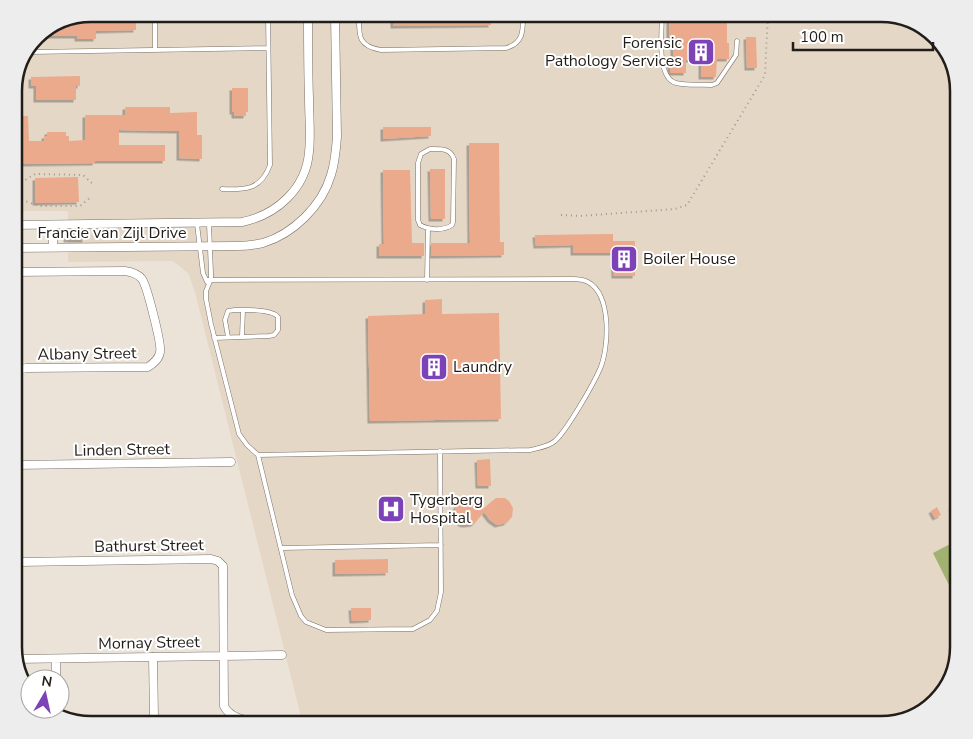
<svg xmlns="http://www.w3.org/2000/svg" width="973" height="739" font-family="'Nunito Sans',sans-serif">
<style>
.built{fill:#e5d7c6}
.water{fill:#a0b172}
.building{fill:#ebaa8c;filter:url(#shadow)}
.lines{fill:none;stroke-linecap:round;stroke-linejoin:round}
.lane-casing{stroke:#797067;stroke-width:5}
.street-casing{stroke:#797067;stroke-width:9}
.path{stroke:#a09991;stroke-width:2;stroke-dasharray:1 4;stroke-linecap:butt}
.lane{stroke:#fff;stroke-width:4}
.street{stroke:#fff;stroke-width:8}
.labels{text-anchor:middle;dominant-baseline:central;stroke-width:4;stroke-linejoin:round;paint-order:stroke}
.poi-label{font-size:16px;fill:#211d19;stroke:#fff;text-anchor:start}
.street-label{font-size:16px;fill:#211d19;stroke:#fff}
.rim{fill:none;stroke:#211d19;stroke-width:2.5}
</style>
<defs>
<filter id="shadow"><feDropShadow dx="-2.5" dy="2.5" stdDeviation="0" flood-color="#0004"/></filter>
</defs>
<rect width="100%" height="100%" fill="#ece3d8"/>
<path class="built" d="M92,14H881L929,30L951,58L959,92V647L943,695L915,717L881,725H303L195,292L188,273L173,261L68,262V211H14V87L40,33Z"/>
<path class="water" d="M952,543L959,557V605L933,553Z"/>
<path class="building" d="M92,14H136V30L96,31V39H77V36H39L40,33Z
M393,14H491V25L393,26Z
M673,14H684V20H701V14H714V19H727V43H729V59H717L716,77H701V60H686V73H670V62H673V37H669V20H673Z
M746,37H756L757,68H747Z
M80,76V86H76V100H36V86H31V77Z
M232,88H248V112H246V116H234V112H232Z
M125,107H170V113L197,112V135H202V159L179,158V131L119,130V145H165V161H95V163L18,164V140H14V116H28L29,141H44V136H47V132H66V136H69V141L85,140V115H125Z
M383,127H431V136L383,139Z
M469,143H499L500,242H504V255L431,256V243H470Z
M430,169H445V219H431Z
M383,170H410L412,243H424V256H379V244H384Z
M78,177L79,202L35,203V178Z
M66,231H84L85,240H66Z
M613,234V241H635V276H614L613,253H573V245L536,246L535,235Z
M442,299V314L499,313L501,419L370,421L368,316L425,314V300Z
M490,459L491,486H478L477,460Z
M468,498L477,502L483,509L496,498H505L509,501L513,508L512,517L506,523L497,525L490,520L484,512L474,524L465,525L461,524L455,517V508L460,501Z
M959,502V520L951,507Z
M937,507L941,515L935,518L931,511Z
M388,559V573L335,574V560Z
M351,608H371V620L352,621Z"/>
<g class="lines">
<g class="lane-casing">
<path id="lane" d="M155,14V49
M359,14C359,35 357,46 381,50L506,48C524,43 523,30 523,14
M662,14C662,31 656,78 676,83C688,86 701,84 712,85L717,83L736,55L737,41
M31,52L268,48
M430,149C441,149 450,148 454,159L453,222L452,225C443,231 429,230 420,225L418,220V163L421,154Z
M222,189C245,190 261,190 270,165L268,14
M197,224L203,273L207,282
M209,224L211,273V279L206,291V299L211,324L239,434L247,445L258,455L292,595L301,616L306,622L326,630L413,629L430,620L437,611L441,592L440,451
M959,248C953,286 946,324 959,362
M206,280L573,279C578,279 584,280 588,282C612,295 609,348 600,369C593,385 567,430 555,441C548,447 538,448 530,450L258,455
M427,280L428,229
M242,336L243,310
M214,338L269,336L274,335L278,330V317C273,309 238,309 228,311L225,320L228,337
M956,522L959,528
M282,548L441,545"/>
</g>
<g class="street-casing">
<path id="street" d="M14,225L242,222C276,215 306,189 309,152C311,135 309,116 309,98C308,70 308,42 308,14
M53,246V225
M14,248L236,246C245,246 254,245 263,243C293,234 322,206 331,175C335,163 336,150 337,137L335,14
M14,371L26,368L148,367C154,363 159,359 160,352C162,345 147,286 142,279C138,274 132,272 125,271L14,272
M14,465L231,462
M14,566L19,562L211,559L218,561L223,566L224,706C231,721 254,721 269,725
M153,657L154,717
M16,659L282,655
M56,659V679
M57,709V713"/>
</g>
<path class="path" d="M17,185L35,174L83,175L94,185
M17,198L39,206H80L92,196
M561,215L580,216L675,209L687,205L765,75L768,14"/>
<use href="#lane" class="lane"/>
<use href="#street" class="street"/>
</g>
<defs>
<g id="building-square" transform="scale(1.4375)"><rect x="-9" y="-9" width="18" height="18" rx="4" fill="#7e42b7" stroke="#fff"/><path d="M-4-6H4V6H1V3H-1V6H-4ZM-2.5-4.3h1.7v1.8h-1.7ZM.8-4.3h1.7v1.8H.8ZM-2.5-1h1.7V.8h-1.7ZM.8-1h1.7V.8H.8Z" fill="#fff"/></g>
<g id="hospital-square" transform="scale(1.4375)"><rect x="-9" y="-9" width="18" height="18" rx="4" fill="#7e42b7" stroke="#fff"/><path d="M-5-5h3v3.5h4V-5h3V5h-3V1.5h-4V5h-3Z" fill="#fff"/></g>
</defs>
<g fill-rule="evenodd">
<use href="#building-square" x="701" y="52"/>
<use href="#building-square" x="624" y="259"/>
<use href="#building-square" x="434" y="367"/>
<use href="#hospital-square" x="391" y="509"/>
</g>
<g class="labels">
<g class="poi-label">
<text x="682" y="43" text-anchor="end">Forensic<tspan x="682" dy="18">Pathology Services</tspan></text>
<text x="643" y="259">Boiler House</text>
<text x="453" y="367">Laundry</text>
<text x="410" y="500">Tygerberg<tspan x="410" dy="18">Hospital</tspan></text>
</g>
<g class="street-label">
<text x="112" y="233">Francie van Zijl Drive</text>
<text transform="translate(87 354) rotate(-1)">Albany Street</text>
<text transform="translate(122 450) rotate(-1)">Linden Street</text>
<text transform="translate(149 546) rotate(-1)">Bathurst Street</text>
<text transform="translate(149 643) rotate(-1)">Mornay Street</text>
</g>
</g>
<path d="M0 0H973V739H0ZM91 22H881A69 69 0 0 1 950 91V647A69 69 0 0 1 881 716H91A69 69 0 0 1 22 647V91A69 69 0 0 1 91 22Z" fill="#ededed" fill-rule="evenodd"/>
<path class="rim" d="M91 22H881A69 69 0 0 1 950 91V647A69 69 0 0 1 881 716H91A69 69 0 0 1 22 647V91A69 69 0 0 1 91 22Z"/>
<g transform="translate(45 694) rotate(9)"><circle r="24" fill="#ffffff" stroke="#a6a5a3"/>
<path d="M0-4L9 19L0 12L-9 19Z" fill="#7e42b7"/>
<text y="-8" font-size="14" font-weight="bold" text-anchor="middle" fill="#211d19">N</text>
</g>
<path d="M793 42v8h140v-8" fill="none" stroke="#211d19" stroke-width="2.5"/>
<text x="800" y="42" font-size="15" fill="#211d19" stroke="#ffffff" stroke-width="4" paint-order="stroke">100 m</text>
</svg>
